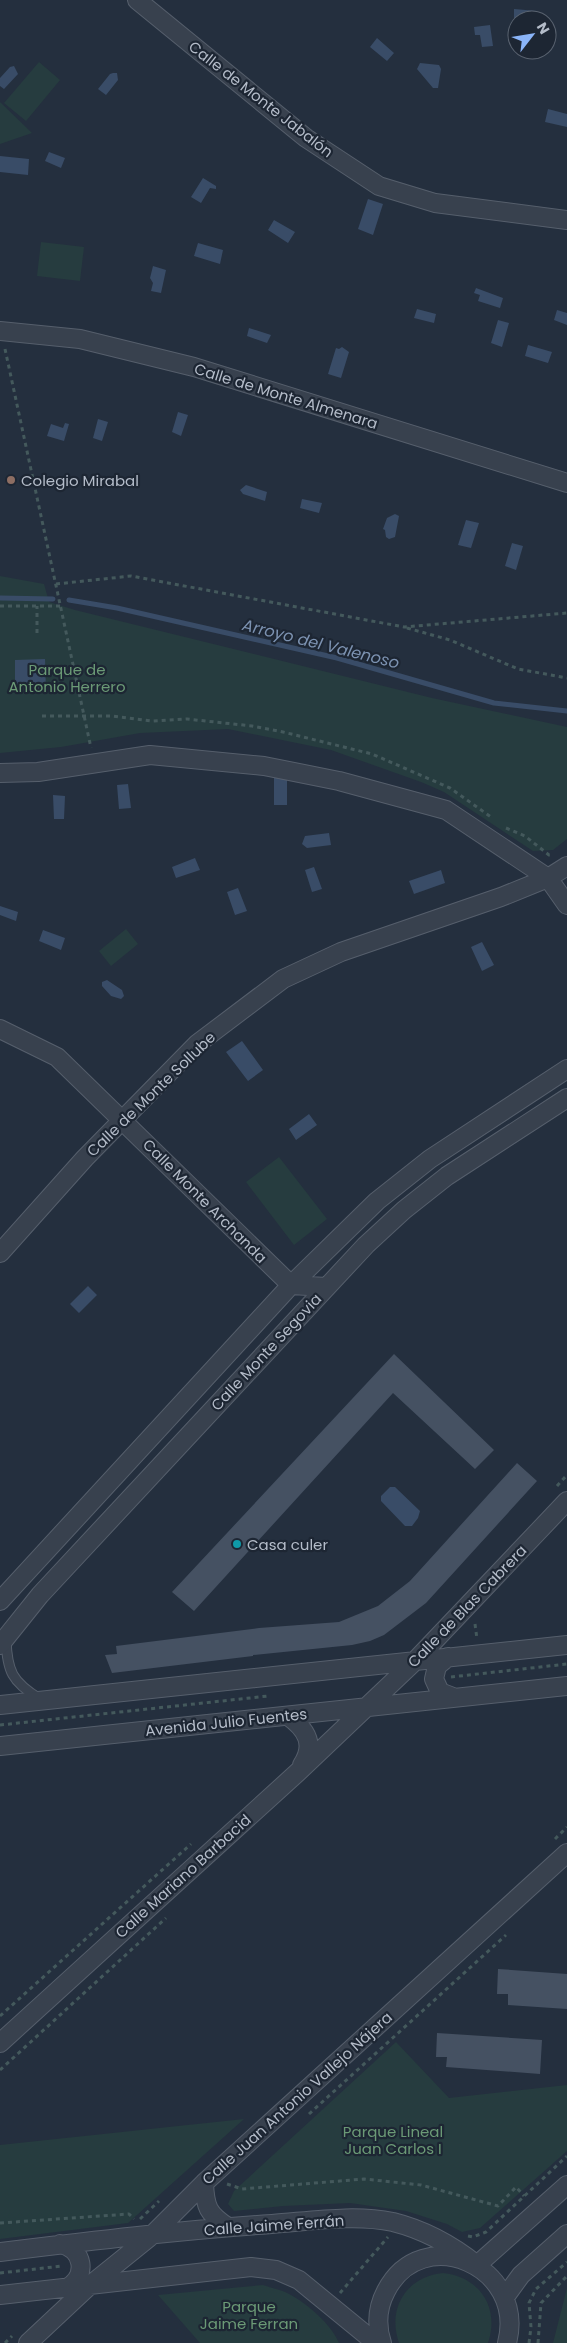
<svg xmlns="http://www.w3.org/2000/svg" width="567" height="2343" font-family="Poppins,sans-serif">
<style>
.green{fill:#263c3f}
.water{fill:#394c67}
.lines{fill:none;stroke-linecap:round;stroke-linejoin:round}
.stream{stroke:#394c67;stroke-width:5}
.building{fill:#455162}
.lane-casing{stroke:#565f6c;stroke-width:11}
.street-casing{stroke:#565f6c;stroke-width:20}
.path{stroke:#44595c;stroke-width:3;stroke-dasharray:4 4;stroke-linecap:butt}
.lane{stroke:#38414e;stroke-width:9}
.street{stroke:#38414e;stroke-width:18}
.education-dot{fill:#8d6e63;stroke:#1d2633;stroke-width:2}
.culture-dot{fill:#0f9aa8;stroke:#1d2633;stroke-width:2}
.labels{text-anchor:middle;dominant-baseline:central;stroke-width:4.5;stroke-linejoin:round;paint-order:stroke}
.street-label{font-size:15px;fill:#b4bcc9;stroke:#1d2633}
.poi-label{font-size:15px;fill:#b4bcc9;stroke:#1d2633;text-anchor:start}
.park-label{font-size:15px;fill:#6b9a76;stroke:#1d2633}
.water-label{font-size:16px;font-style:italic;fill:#7c92b1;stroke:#1d2633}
</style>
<rect width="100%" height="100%" fill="#242f3e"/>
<path class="green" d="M39,62L60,80L26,121L4,103Z
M0,102L32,133L0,144Z
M41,242L84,247L80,281L37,276Z
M0,576L44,584L49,602L75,610L432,698L567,727V839L553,850L533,851L444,792L421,782L331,750L228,729L140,733L61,747L0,753Z
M126,929L138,944L111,966L99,951Z
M279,1157L327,1219L294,1245L246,1182Z
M396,2042L449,2098L567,2085V2151L480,2228L462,2232L447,2224L406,2211L350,2203L283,2206L234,2211L228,2204L234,2191Z
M244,2119L128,2223L0,2239V2145Z
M443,2273C480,2277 500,2308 488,2343H399C387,2308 406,2277 443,2273Z
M263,2285C271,2288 282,2290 289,2294C308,2304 331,2324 339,2343H200L158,2295Z
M567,2288V2343H553Z"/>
<path class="water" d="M514,9L537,11L536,20L514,18Z
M490,25L493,46L482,47L480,35H475L474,27Z
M377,38L394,53L387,61L370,47Z
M420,63L439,65L441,69L438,88H433L417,69Z
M14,66L18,74L4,89L0,86V78L10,67Z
M113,73H117L118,80L106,95L98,89L110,74Z
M548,109L567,114V127L545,122Z
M49,152L65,158L61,168L45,161Z
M0,156L29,159L28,175L0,172Z
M203,178L216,186V189L210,188L201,203L191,197Z
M368,199L383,204L373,235L358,229Z
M274,220L295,232L288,243L268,230Z
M198,243L223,250L220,264L194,256Z
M153,266L166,270L161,293L151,291L153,283L150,278Z
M476,288L503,298L500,308L478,301L480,295L474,293Z
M417,309L436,314L434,323L414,318Z
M557,310L567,313V325L554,320Z
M498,320L509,323L502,347L491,343Z
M249,328L271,335L267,343L247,336Z
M528,345L552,352L548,363L525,356Z
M342,347L349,352L341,378L328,374L336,348L339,349Z
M178,412L188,415L181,436L172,432Z
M98,419L108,422L102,441L93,438Z
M65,423L69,424L64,441L47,436L51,424L63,428Z
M246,485L267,492L265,501L243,494L240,490Z
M302,499L322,503L319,513L300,508Z
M395,514L399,516L395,537L389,539L386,537L385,530L383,529L387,518Z
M466,520L479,523L471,548L458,545Z
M512,543L523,546L516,570L505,566Z
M45,659L46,691H15V660Z
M274,778H287V805H274Z
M128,784L131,808L119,809L117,785Z
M53,795L65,796L64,819H54Z
M329,833L331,845L307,848L302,844L305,836Z
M195,858L200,870L176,878L172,867Z
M314,867L322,889L312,892L305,870Z
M441,870L445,883L414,894L409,881Z
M238,888L247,911L235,915L227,892Z
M0,906L18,912L16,921L0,915Z
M43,930L65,938L61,950L39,941Z
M482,942L494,965L482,971L471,947Z
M107,980L122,990L124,996L121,999L111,996L102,986V982Z
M242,1041L263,1070L248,1081L226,1052Z
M309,1114L317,1125L296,1140L289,1129Z
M88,1286L97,1295L79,1313L70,1304Z
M390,1487H395L420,1511L418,1518L412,1526H405L381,1501V1496Z"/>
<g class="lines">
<path class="stream" d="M0,598L53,599
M69,600L117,608L337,658L494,703L567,711"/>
</g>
<path class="building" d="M394,1354L494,1450L475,1469L393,1393L194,1611L172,1592Z
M517,1463L537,1481L426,1603L384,1635L370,1641L352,1645L253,1655V1656L112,1673L105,1655L117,1654L116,1646L259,1628L339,1622L378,1606L410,1581Z
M498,1969L567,1974V2009L508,2005V1994H497Z
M437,2033L542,2040L540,2074L446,2067L447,2057H436Z"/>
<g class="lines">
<g class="lane-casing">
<path id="lane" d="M6,1639C7,1671 12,1682 40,1699"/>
</g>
<g class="street-casing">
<path id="street" d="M137,0L306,138L379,186L435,203L567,220
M0,331L80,339L194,367L567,483
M0,773L38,772L150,755L264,766L339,781L446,810L548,878L567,905
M0,1029L57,1057L291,1285L326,1287
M0,1253L85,1158L197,1044L283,979L341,952L501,897L548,878L567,866
M0,1601L291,1285L377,1201L430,1159L567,1069
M0,1645L40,1595L366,1245L404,1210L447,1176L567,1098
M448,1657L437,1666L434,1679L440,1692L453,1697
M0,1705L567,1645
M288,1716C306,1729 316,1744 302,1765
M0,1746L567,1686
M0,2043L298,1772L415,1661L567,1501
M204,2183C205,2207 208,2214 228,2227
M60,2244C84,2249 88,2276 67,2288
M0,2252C90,2241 181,2230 272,2224C312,2221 354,2214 393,2222C425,2230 452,2245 477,2265
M477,2265L567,2185
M0,2295L251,2267L276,2270L299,2280L376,2343
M505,2297L521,2275L567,2234
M28,2343L89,2286L151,2236L204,2183L567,1853
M382,2343C376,2325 377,2308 386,2291C422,2221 527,2266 507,2343"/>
</g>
<path class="path" d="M5,349L91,748
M56,584L131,576L404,627L567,613
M0,606H60
M407,628L450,640L518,669L567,678
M37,633V606
M42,716H111L152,721L187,719L252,726L283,732L372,754L450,788L491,817
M506,828L525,836L549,855H551
M557,1486L567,1475
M475,1624L477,1639
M451,1677L567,1664
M0,1725L268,1696
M555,1839L567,1827
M0,2016L191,1844
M0,2070L166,1918
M309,2114L506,1935
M227,2184L242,2189L364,2179L421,2185L498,2206L516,2187L524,2196
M140,2219L159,2201
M0,2223L129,2214L134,2219
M468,2236L473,2237L486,2232L567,2156
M0,2273L62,2266
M340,2293L388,2237
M5,2343L12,2336
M529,2343L531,2327L529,2303L536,2289L567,2262
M538,2343L541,2303L567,2276"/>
<use href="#lane" class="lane"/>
<use href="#street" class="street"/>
</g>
<circle class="education-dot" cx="11" cy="480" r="5"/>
<circle class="culture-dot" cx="237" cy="1544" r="5"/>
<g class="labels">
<g class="street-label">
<text transform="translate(261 99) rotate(38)">Calle de Monte Jabalón</text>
<text transform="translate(286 396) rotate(17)">Calle de Monte Almenara</text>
<text transform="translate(151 1094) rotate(-44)">Calle de Monte Sollube</text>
<text transform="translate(205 1201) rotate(45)">Calle Monte Archanda</text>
<text transform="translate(266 1352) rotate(-47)">Calle Monte Segovia</text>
<text transform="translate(467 1606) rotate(-46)">Calle de Blas Cabrera</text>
<text transform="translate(226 1722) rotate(-6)">Avenida Julio Fuentes</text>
<text transform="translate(183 1876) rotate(-42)">Calle Mariano Barbacid</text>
<text transform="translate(297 2098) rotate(-42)">Calle Juan Antonio Vallejo Nájera</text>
<text transform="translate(274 2225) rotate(-4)">Calle Jaime Ferrán</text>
</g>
<g class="poi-label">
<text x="21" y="480">Colegio Mirabal</text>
<text x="247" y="1544">Casa culer</text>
</g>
<g class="park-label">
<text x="67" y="669">Parque de<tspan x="67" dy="17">Antonio Herrero</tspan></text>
<text x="393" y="2131">Parque Lineal<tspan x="393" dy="17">Juan Carlos I</tspan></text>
<text x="249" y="2306">Parque<tspan x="249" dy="17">Jaime Ferran</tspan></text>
</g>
<g class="water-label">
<text transform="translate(321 644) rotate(14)">Arroyo del Valenoso</text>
</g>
</g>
<g transform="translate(532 35) rotate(59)"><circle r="24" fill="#1d2633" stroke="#59626f"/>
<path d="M0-4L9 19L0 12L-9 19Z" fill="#8ab4f8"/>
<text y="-8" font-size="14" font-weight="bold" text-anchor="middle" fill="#b4bcc9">N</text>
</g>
</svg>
